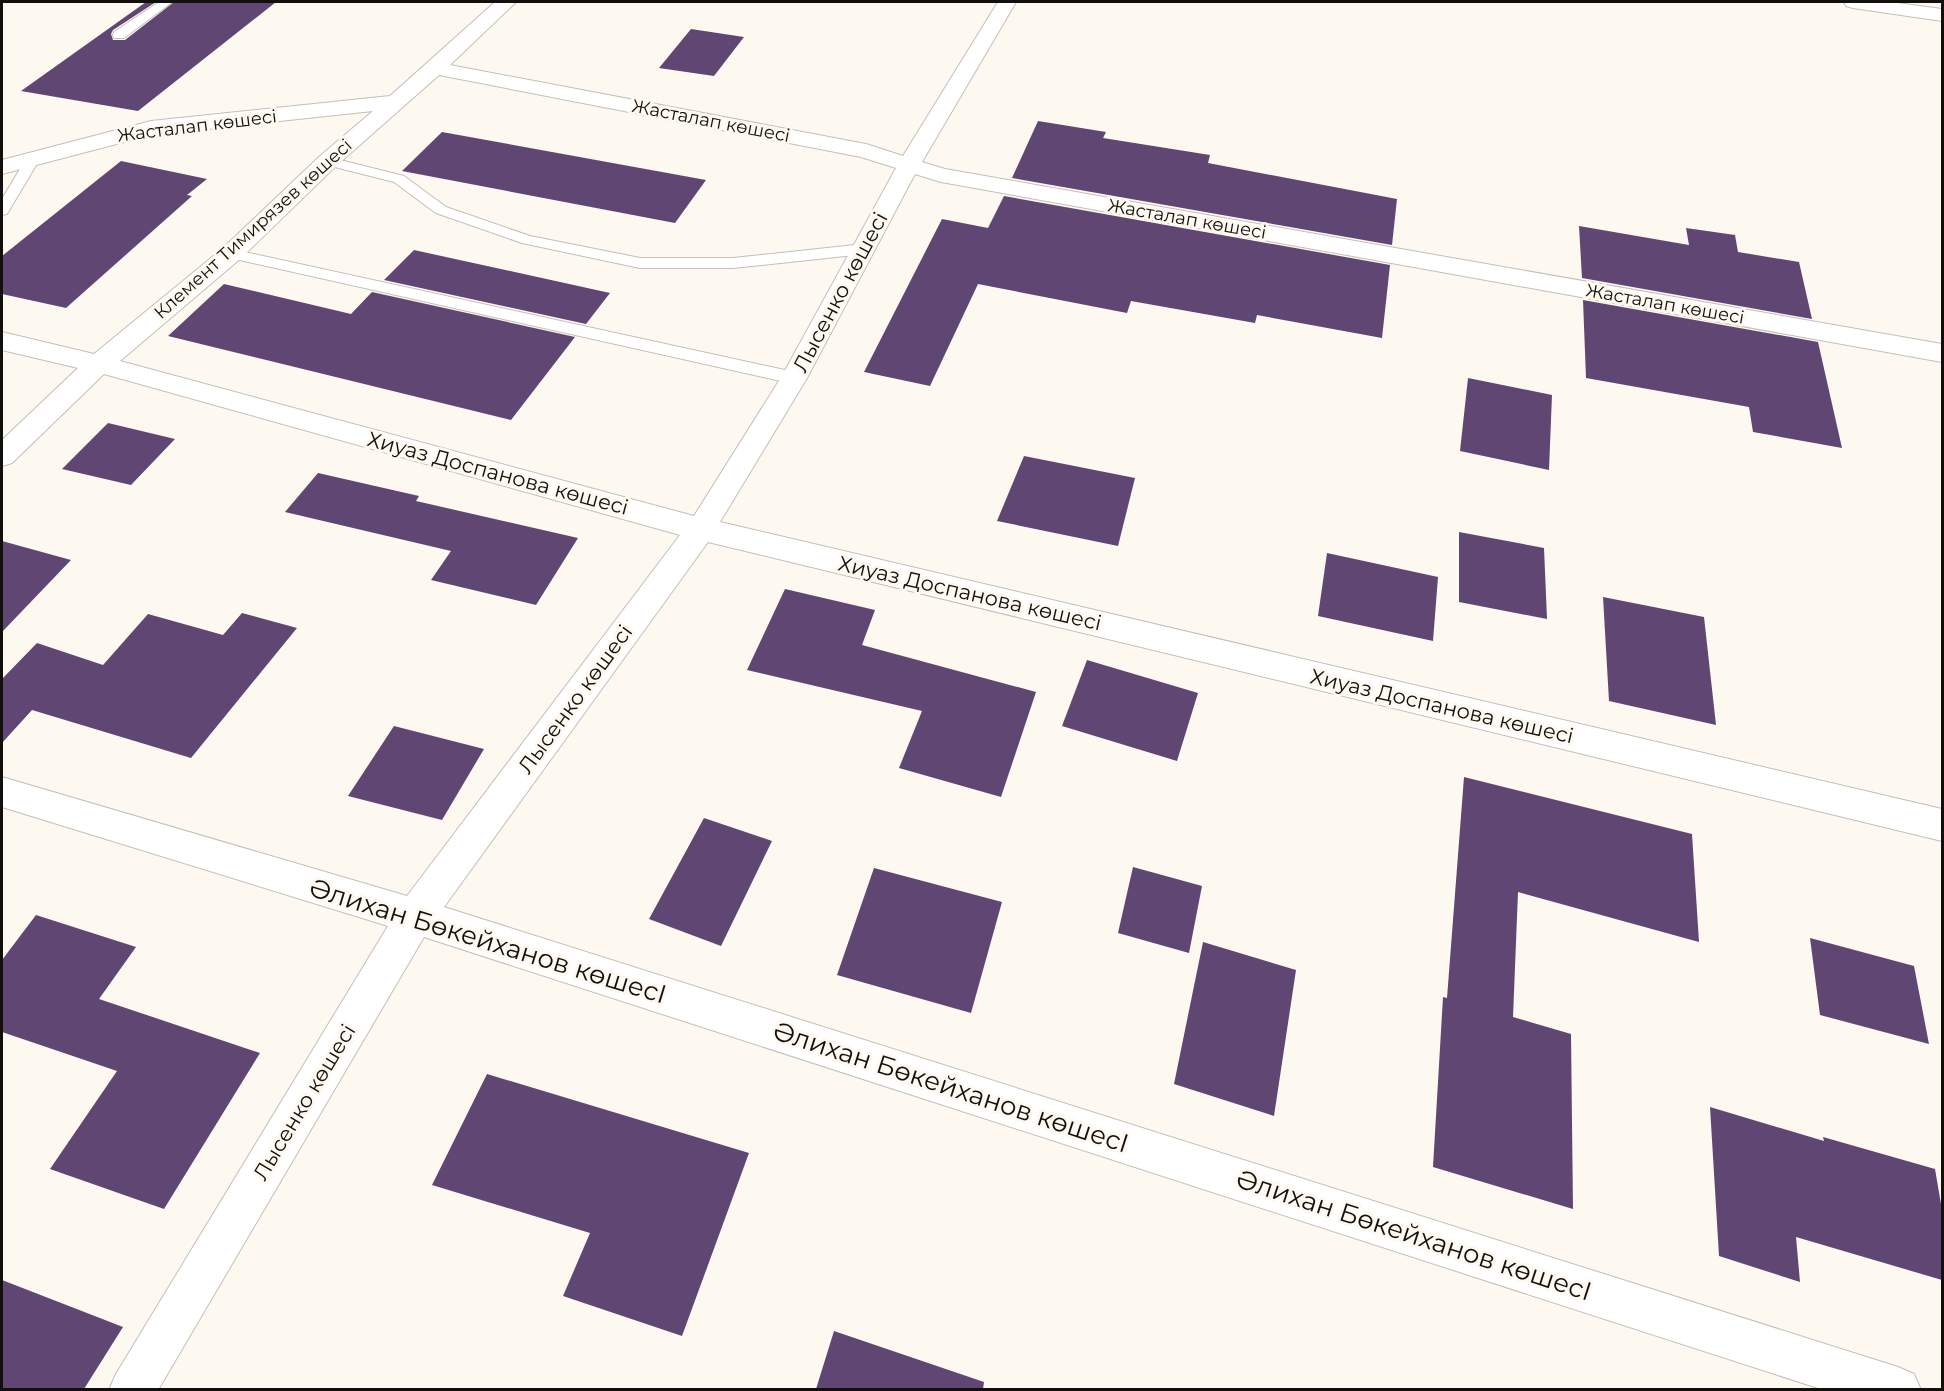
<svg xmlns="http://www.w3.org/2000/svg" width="1944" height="1391" font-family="Montserrat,sans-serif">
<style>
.building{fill:#604773}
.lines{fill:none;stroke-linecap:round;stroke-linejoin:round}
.lane-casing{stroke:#c4bfb7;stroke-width:2}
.street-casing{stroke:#c4bfb7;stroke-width:2}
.lane{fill:#fff;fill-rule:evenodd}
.street{fill:#fff;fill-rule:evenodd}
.labels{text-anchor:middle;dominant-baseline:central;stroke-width:6;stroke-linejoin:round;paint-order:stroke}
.far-street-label{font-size:18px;fill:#11100d;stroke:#fdf8f0}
.street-label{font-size:21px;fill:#11100d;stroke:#fdf8f0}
.near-street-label{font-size:26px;fill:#11100d;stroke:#fdf8f0}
</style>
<rect width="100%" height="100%" fill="#fdf8f0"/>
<path class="building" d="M146,2H156L113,30L111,34L113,40H125L174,2H276L138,111L21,91Z
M691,29L744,37L714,76L659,68Z
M1038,121L1106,132L1103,138L1210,155L1208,163L1397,199L1392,245L1012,178Z
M442,132L706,180L675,223L402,171Z
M121,161L207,179L187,195L192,196L66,308L2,294V256Z
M1004,196L1390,265L1382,338L1257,315L1255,323L1131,301L1127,313L978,284L930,386L864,372L942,219L988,228Z
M1579,226L1689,245L1686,228L1735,235L1738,252L1799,262L1812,319L1582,278Z
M414,250L610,293L586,324L384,280Z
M224,284L351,314L372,292L575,337L511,420L168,336Z
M1583,300L1818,342L1842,448L1753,432L1749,407L1586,378Z
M1468,378L1552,395L1549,470L1460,451Z
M108,423L175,439L131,485L62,469Z
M1024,456L1135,478L1118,546L997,521Z
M318,473L419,496L416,501L578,538L536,605L431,580L451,551L285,512Z
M1459,532L1544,548L1547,619L1459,602Z
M2,541L71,560L2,632Z
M1327,553L1438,577L1433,641L1318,616Z
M785,589L875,610L862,645L1036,692L1001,797L899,768L922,711L747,670Z
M1603,597L1704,617L1716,725L1609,701Z
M242,613L297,628L191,758L32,710L2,743V679L37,643L103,665L148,614L223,635Z
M1087,660L1198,693L1177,761L1062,726Z
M394,726L484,749L442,820L348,796Z
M1464,777L1692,834L1699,942L1518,892L1513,1017L1571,1034L1573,1209L1433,1167L1443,997L1447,998Z
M704,818L772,841L721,946L649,919Z
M1133,867L1202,886L1189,953L1118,933Z
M874,868L1002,902L971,1013L837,975Z
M36,915L136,947L99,999L260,1053L164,1209L50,1169L117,1071L2,1032V960Z
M1810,938L1914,966L1929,1044L1820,1015Z
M1203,942L1296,970L1274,1116L1174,1084Z
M487,1074L749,1153L682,1336L563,1296L590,1233L432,1185Z
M1710,1107L1824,1141L1823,1137L1935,1169L1942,1210V1280L1796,1237L1800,1282L1719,1256Z
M2,1280L123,1327L84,1389H2Z
M834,1331L984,1382L983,1389H816Z"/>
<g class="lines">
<g class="lane-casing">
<path id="lane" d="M159,2H172L124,38H114L113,35L114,32Z
M328,157L404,176L446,207L530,236L640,258H733L864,244L872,249L864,254L733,268H640L522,243L436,213L394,182L323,164L321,161Z
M31,158L38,162L7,214L2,215V199L26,159Z
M231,249L794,372L800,374L803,378L800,382L794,384L226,257L223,254Z"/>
</g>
<g class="street-casing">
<path id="street" d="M495,2H516L450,65L866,144L903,156L998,2H1016L922,162L945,169L1942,344V362L941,182L915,174L807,378L720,522L1942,809V841L708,542L444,907L1898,1367L1914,1374L1921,1390H1824L424,937L158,1390H109L116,1374L388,926L2,807V777L407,896L680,535L104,374L12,463L2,466V440L78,368L2,350V332L94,354L222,249L320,156L373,111L151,135L2,174V160L151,121L390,96ZM439,75L861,157L896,168L782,376L694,516L120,361L240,259L336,166Z
M1844,2H1890L1942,9V21L1853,8L1846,6Z"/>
</g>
<use href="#lane" class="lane"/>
<use href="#street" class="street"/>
</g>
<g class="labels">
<g class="far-street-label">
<text transform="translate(711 121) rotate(11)">Жасталап көшесі</text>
<text transform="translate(197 126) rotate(-7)">Жасталап көшесі</text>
<text transform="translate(1187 219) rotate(10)">Жасталап көшесі</text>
<text transform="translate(253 229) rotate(-42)">Клемент Тимирязев көшесі</text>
<text transform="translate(1665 304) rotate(10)">Жасталап көшесі</text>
</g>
<g class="street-label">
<text transform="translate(840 292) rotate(-62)">Лысенко көшесі</text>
<text transform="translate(498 473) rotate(15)">Хиуаз Доспанова көшесі</text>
<text transform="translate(970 593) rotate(13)">Хиуаз Доспанова көшесі</text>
<text transform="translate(575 699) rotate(-54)">Лысенко көшесі</text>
<text transform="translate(1442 706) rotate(13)">Хиуаз Доспанова көшесі</text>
<text transform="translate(304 1102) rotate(-59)">Лысенко көшесі</text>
</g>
<g class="near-street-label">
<text transform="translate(488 941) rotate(17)">Әлихан Бөкейханов көшесI</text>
<text transform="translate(951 1087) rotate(18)">Әлихан Бөкейханов көшесI</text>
<text transform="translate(1414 1235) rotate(18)">Әлихан Бөкейханов көшесI</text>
</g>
</g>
<rect width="1944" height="1391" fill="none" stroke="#11100d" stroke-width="6"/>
</svg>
